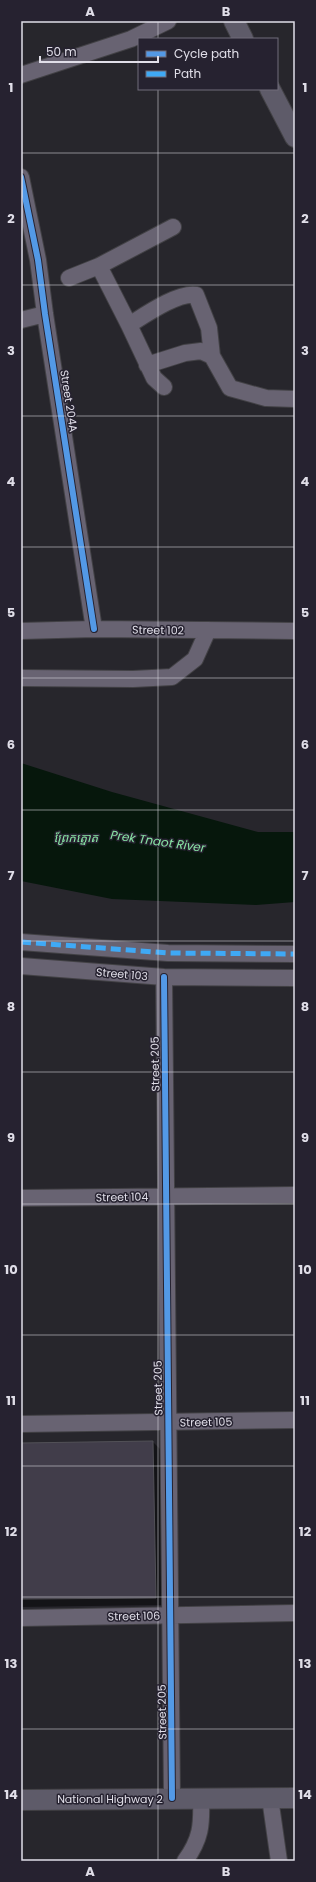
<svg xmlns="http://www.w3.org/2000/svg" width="316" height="1882" font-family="Poppins,'Noto Sans Khmer',sans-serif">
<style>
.water{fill:#06170c}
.shadow{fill:#0007}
.building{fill:#413d4a;stroke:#525157}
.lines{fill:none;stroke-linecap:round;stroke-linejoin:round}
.minor-casing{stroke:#424145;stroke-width:18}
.major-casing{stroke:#424145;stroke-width:22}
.minor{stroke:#686372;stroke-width:16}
.major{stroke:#5e5b69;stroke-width:20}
.quiet{stroke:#3fa9f5;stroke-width:5;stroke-dasharray:10 5;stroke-linecap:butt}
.cycleway-casing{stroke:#262230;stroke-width:8}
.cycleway{stroke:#5399e6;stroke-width:6}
.grid{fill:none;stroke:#e0dee8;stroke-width:1;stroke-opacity:0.55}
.labels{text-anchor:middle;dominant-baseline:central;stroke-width:3;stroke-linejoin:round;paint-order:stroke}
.street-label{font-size:11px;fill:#e0dee8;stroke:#262230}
.water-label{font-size:12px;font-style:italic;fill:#89e5a5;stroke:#262230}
.neatline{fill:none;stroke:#e0dee8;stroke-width:1.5}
.grid-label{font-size:13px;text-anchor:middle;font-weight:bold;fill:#e0dee8}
</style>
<rect width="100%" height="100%" fill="#27262c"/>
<path class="water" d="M21,763L112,792L258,832H295V902L256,905L112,899L21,881Z"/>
<path class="shadow" d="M153,1442L161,1450L163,1605L21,1607V1444Z"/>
<path class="building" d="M153,1441L156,1598L21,1599V1443Z"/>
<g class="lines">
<g class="minor-casing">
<path id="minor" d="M21,75L131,39L168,21
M21,177L38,260L45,314L94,629
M99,266L129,325
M69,278L99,266L173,227
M21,320L45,314
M147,365L185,353L201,351L212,356
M164,387L154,378L129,325C145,315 178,292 196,295L209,328L212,356L230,388L266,398L295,399
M21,631L94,629L295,631
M21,678L133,679L172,677L195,659L208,630
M21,942L168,953L295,954
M21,966L164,977L295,978
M164,977L172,1798
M21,1198L295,1195
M21,1424L295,1420
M21,1618L295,1613
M270,1798L279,1861
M185,1861C201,1839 202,1825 201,1798"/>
</g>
<g class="major-casing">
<path id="major" d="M234,21L243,39
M270,89L295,137
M21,1800L295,1798"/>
</g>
<use href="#minor" class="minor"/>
<use href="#major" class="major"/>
<path class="quiet" d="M21,942L168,953L295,954"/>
<g class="cycleway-casing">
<path id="cycleway" d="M21,177L38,260L45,314L94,629
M164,977L172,1798"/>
</g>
<use href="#cycleway" class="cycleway"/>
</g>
<path class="grid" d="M158,21V39M158,89V1861M21,153H295M21,285H295M21,416H295M21,547H295M21,678H295M21,810H295M21,941H295M21,1072H295M21,1204H295M21,1335H295M21,1466H295M21,1597H295M21,1729H295"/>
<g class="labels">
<g class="street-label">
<text transform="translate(69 401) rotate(81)">Street 204A</text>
<text transform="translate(158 630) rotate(1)">Street 102</text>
<text transform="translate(122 974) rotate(5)">Street 103</text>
<text transform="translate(155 1064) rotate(-91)">Street 205</text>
<text transform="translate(122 1197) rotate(-1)">Street 104</text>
<text transform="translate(158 1388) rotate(-91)">Street 205</text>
<text transform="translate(206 1422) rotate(-1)">Street 105</text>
<text transform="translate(134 1616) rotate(-1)">Street 106</text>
<text transform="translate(162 1712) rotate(-91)">Street 205</text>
<text x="110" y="1799">National Highway 2</text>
</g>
<g class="water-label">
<text x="76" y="837">ព្រែកត្នោត</text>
<text transform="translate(158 841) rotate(8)">Prek Tnaot River</text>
</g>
</g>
<rect width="316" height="1882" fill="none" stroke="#262230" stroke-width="44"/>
<rect x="138" y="38" width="140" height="52" fill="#262230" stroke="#706d7a"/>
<rect x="146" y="51" width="20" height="6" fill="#5399e6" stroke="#706d7a"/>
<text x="174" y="58" font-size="12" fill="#e0dee8">Cycle path</text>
<rect x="146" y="71" width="20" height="6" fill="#3fa9f5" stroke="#706d7a"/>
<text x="174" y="78" font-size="12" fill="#e0dee8">Path</text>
<path d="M40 56v6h118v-6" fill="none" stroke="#e0dee8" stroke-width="2"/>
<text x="46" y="56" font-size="12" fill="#e0dee8" stroke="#262230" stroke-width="3" paint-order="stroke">50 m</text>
<rect x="22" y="22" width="272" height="1838" class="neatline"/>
<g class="grid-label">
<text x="90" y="16">A</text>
<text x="226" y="16">B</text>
<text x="11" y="92">1</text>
<text x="305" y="92">1</text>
<text x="11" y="223">2</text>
<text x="305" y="223">2</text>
<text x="11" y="355">3</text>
<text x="305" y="355">3</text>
<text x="11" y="486">4</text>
<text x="305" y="486">4</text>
<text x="11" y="617">5</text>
<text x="305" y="617">5</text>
<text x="11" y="749">6</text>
<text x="305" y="749">6</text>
<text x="11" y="880">7</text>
<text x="305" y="880">7</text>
<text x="11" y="1011">8</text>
<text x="305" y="1011">8</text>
<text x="11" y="1142">9</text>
<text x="305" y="1142">9</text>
<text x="11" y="1274">10</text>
<text x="305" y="1274">10</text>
<text x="11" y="1405">11</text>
<text x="305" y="1405">11</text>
<text x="11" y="1536">12</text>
<text x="305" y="1536">12</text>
<text x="11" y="1668">13</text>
<text x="305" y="1668">13</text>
<text x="11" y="1799">14</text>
<text x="305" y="1799">14</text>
<text x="90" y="1876">A</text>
<text x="226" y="1876">B</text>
</g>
</svg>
